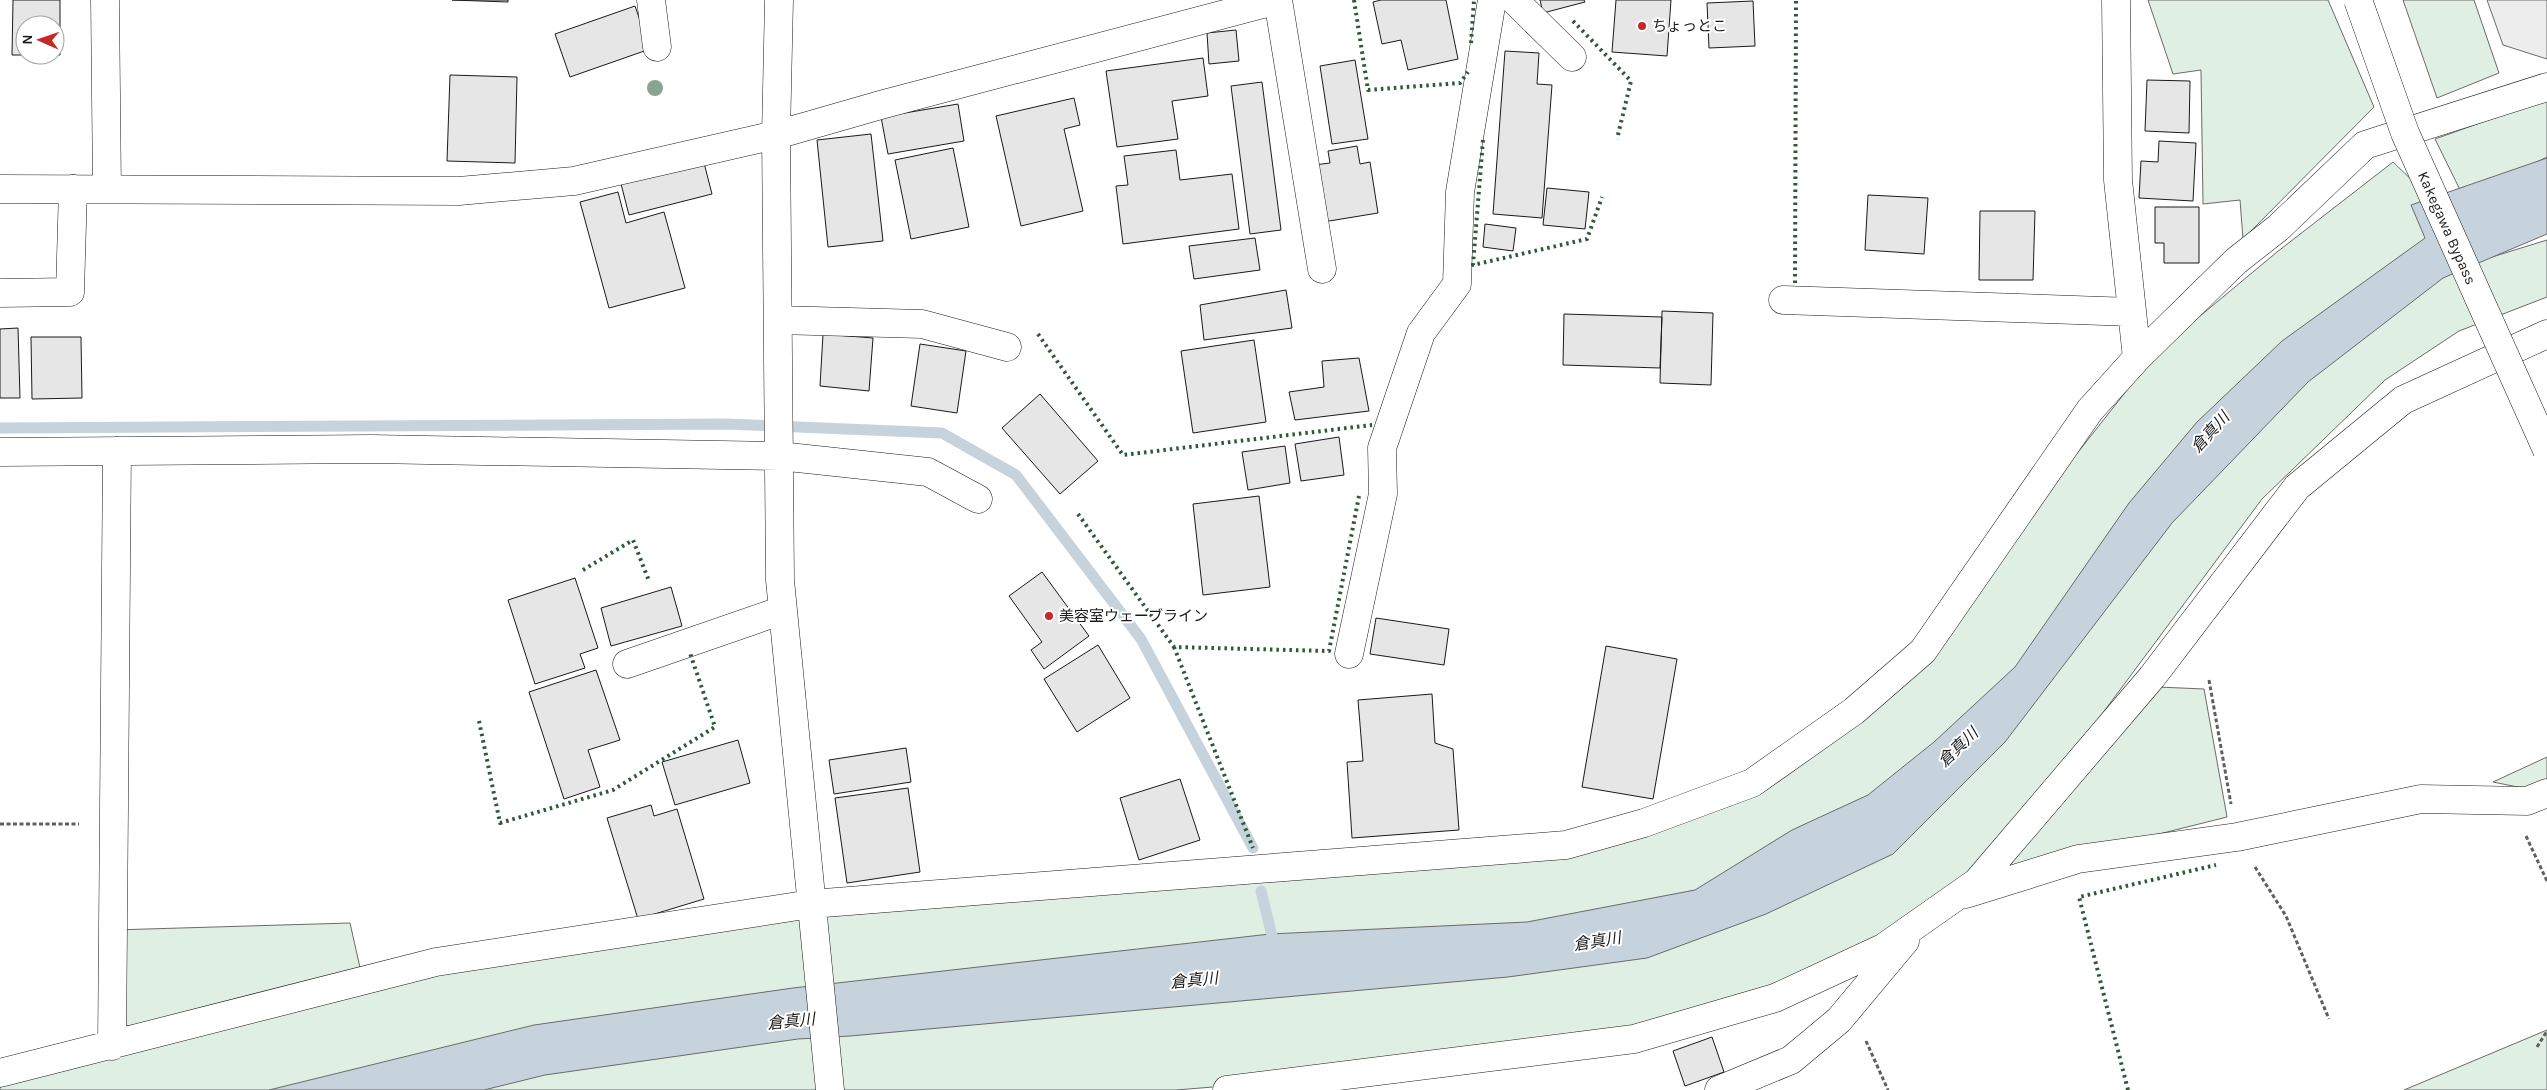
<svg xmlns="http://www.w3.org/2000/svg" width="2547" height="1090" font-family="Karla,'Noto Sans JP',sans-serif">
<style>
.green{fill:#e0efe3;stroke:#6a6a6a}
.parking{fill:#ededed;stroke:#6a6a6a}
.water{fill:#c6d2dc;stroke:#6a6a6a}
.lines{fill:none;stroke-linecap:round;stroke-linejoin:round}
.stream{stroke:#c6d2dc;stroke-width:11}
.building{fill:#e6e6e6;stroke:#1a1a1a;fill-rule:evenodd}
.minor-casing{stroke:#1a1a1a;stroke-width:29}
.path{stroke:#5f5f5f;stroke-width:3;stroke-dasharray:4 2.5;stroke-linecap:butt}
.minor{stroke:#fff;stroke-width:28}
.highway-bridge-casing{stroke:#1a1a1a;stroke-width:29;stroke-linecap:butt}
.highway-bridge{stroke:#fff;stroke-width:28}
.hedge{stroke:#2b5a34;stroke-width:4;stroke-dasharray:2.5 4;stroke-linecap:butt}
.tree{fill:#8aa48f}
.poi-dot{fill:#c62828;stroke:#fff;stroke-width:2}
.labels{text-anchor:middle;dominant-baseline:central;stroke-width:4;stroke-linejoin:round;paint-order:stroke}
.poi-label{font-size:15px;fill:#1a1a1a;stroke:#fff;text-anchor:start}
.street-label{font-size:15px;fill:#1a1a1a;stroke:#fff}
.water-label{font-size:16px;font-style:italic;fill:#1a1a1a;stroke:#fff}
</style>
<rect width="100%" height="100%" fill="#fff"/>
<path class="green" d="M2148,0H2328L2374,107L2243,239L2240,200L2203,204L2201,70L2173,74Z
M2403,0H2474L2499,73L2437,98Z
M2547,99V157L2464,198L2435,139Z
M2393,162L2492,257L2547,240V297L2459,331L2385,380L2262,499L1977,882L1810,982L1574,1046L1336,1077L1176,1090H0V1087L387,979L844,901L1566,845L1717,809L1942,624L2158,351L2277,252Z
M2158,687L2204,689L2227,817L2003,873L2119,731Z
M2547,757V793L2493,782Z
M350,923L363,981L112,1029L113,930Z
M2547,1030V1090H2404Z"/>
<path class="parking" d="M2487,0H2547V59L2503,45Z"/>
<path class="water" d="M2547,158V234L2443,278L2308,382L2172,523L2005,742L1893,854L1766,914L1647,958L1508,977L850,1036L798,1039L545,1075L484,1090H269L534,1025L793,988L1270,934L1527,922L1695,890L1792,830L1868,795L1934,742L2015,667L2129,503L2197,422L2282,341L2425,238L2411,205Z"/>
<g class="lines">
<path class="stream" d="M0,428L726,424L942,433L1016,475L1141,639L1253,848
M1261,891L1275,948"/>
</g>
<path class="building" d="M13,0H60V55H12ZM25,25H55V55H25Z
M452,0H508V2Z
M1381,0H1446L1458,59L1408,70L1401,40L1382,44L1373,2Z
M1540,0H1584L1585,2L1543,13Z
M1616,0H1671L1667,56L1612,52Z
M1753,1L1755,46L1709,48L1707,3Z
M635,6L650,49L570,77L555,34Z
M1236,30L1239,61L1209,64L1207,33Z
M1505,51L1539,53L1537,84L1552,85L1542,218L1493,214Z
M1203,58L1208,96L1172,101L1178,139L1117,147L1106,71Z
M1355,60L1368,139L1332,144L1320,66Z
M450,75L517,77L515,163L447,161Z
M2147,80L2190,81L2189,133L2145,131Z
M1262,82L1281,230L1250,234L1231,86Z
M1074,98L1080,125L1064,129L1083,211L1021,226L996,116Z
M958,104L964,141L888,154L881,117Z
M871,134L883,241L828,247L817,140Z
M2159,141L2196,143L2193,201L2139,198L2141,161L2158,162Z
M1357,146L1360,164L1370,162L1378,213L1323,222L1314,165L1330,163L1328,151Z
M953,148L969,227L911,239L895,160Z
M1176,150L1180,180L1232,174L1239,229L1123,244L1116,186L1128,185L1124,156Z
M703,159L712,194L629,215L620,180Z
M1547,188L1589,192L1585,229L1543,225Z
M618,192L626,223L664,212L685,288L609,308L580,202Z
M1868,195L1928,198L1924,254L1865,250Z
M2155,207H2199V263H2164V243H2155Z
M1980,211H2035L2033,280H1979Z
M1485,224L1516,228L1513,251L1483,247Z
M1255,238L1260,270L1194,279L1189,246Z
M1286,290L1292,328L1204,340L1200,305Z
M1662,311L1713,313L1711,385L1660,383Z
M1564,314L1662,317L1660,368L1563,365Z
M18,328L20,398H0V329Z
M823,334L873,338L869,391L820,386Z
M31,337H81L82,398L32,399Z
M1254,340L1266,422L1193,433L1181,351Z
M920,344L966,351L957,413L911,406Z
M1359,358L1369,411L1295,420L1289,392L1324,387L1322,361Z
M1040,394L1098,461L1060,494L1002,428Z
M1339,437L1344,475L1301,481L1295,444Z
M1285,446L1290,483L1248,490L1242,452Z
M1259,496L1270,587L1203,595L1193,504Z
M1042,572L1089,636L1044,669L1031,650L1042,642L1009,596Z
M575,578L598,648L580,654L585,668L535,684L508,600Z
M671,587L682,626L611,646L601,608Z
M1376,618L1449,629L1444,665L1370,654Z
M1098,645L1130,698L1077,732L1044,679Z
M1606,646L1677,659L1653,799L1582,787Z
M596,670L620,740L588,750L600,787L564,799L529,692Z
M1432,694L1435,743L1453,749L1459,830L1352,838L1347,762L1363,761L1358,700Z
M738,740L750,783L675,805L662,762Z
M906,748L911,782L834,794L829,760Z
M1180,779L1200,840L1139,860L1120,798Z
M908,788L920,872L847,883L835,798Z
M651,805L654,816L677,809L704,899L638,919L607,818Z
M1712,1037L1724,1072L1685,1086L1673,1051Z"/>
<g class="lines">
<g class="minor-casing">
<path id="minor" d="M105,0L107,189
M651,0L657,47
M779,0L776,135L780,580L830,1090
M1278,0L1322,269
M1514,0L1572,57
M2116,0L2118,180L2137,358
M0,189L459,191L574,181L776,135L884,104L1278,0
M0,293L70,292L73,189
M1783,300L2132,312
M778,320L922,324L1007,347
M0,452L371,449L779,456L928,472L978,499
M1349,654L1383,494L1382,448L1421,333L1457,284L1460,192L1492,0
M627,664L783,610
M1966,894L2078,859L2237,837L2421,799L2527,801L2547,793
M112,1046L117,451
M0,1073L436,962L811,904L1566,845L1644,823L1752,783L1854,711L1923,651L2090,410L2137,358L2236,261L2278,228L2365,145L2547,87
M1227,1090L1634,1039L1775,998L1883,948L1977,882L2152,677L2297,487L2403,400L2547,334
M1719,1090L1791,1060L1839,1020L1905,941"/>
</g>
<path class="path" d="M2209,680L2231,804
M0,824H79
M2526,836L2547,881
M2255,867L2286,916L2329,1019
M1866,1041L1888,1090
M2537,1047L2547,1031"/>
<use href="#minor" class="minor"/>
<g class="highway-bridge-casing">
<path id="highway-bridge" d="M2358,0L2405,133L2547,450"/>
</g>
<use href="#highway-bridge" class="highway-bridge"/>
<path class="hedge" d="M1354,0L1368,90L1460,83L1468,72
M1573,21L1631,81L1617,139
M1471,43L1474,0
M1483,140L1473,265L1587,239L1602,197
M1795,283L1796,0
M1038,334L1123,455L1372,425
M1078,514L1174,647L1329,651L1359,496
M583,570L633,540L649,581
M1174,647L1253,848
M479,721L500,823L613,790L715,727L690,653
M2128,1090L2079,897L2216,865"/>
</g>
<circle class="tree" cx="655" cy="88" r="8"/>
<g class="poi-dot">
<circle cx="1642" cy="26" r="5"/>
<circle cx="1049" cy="616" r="5"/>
</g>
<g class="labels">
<g class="poi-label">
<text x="1652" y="26">ちょっとこ</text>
<text x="1059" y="616">美容室ウェーブライン</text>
</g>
<g class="street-label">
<text transform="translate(2447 228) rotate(66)">Kakegawa Bypass</text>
</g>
<g class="water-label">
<text transform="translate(2210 432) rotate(-48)">倉真川</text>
<text transform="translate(1958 747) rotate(-44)">倉真川</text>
<text transform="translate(1597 941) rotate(-9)">倉真川</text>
<text transform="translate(1194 980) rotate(-6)">倉真川</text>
<text transform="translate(791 1021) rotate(-6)">倉真川</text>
</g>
</g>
<g transform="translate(40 40) rotate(272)"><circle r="24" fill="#ffffff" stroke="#a3a3a3"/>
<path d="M0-4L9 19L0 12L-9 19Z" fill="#c62828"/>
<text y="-8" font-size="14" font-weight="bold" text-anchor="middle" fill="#1a1a1a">N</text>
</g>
</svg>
